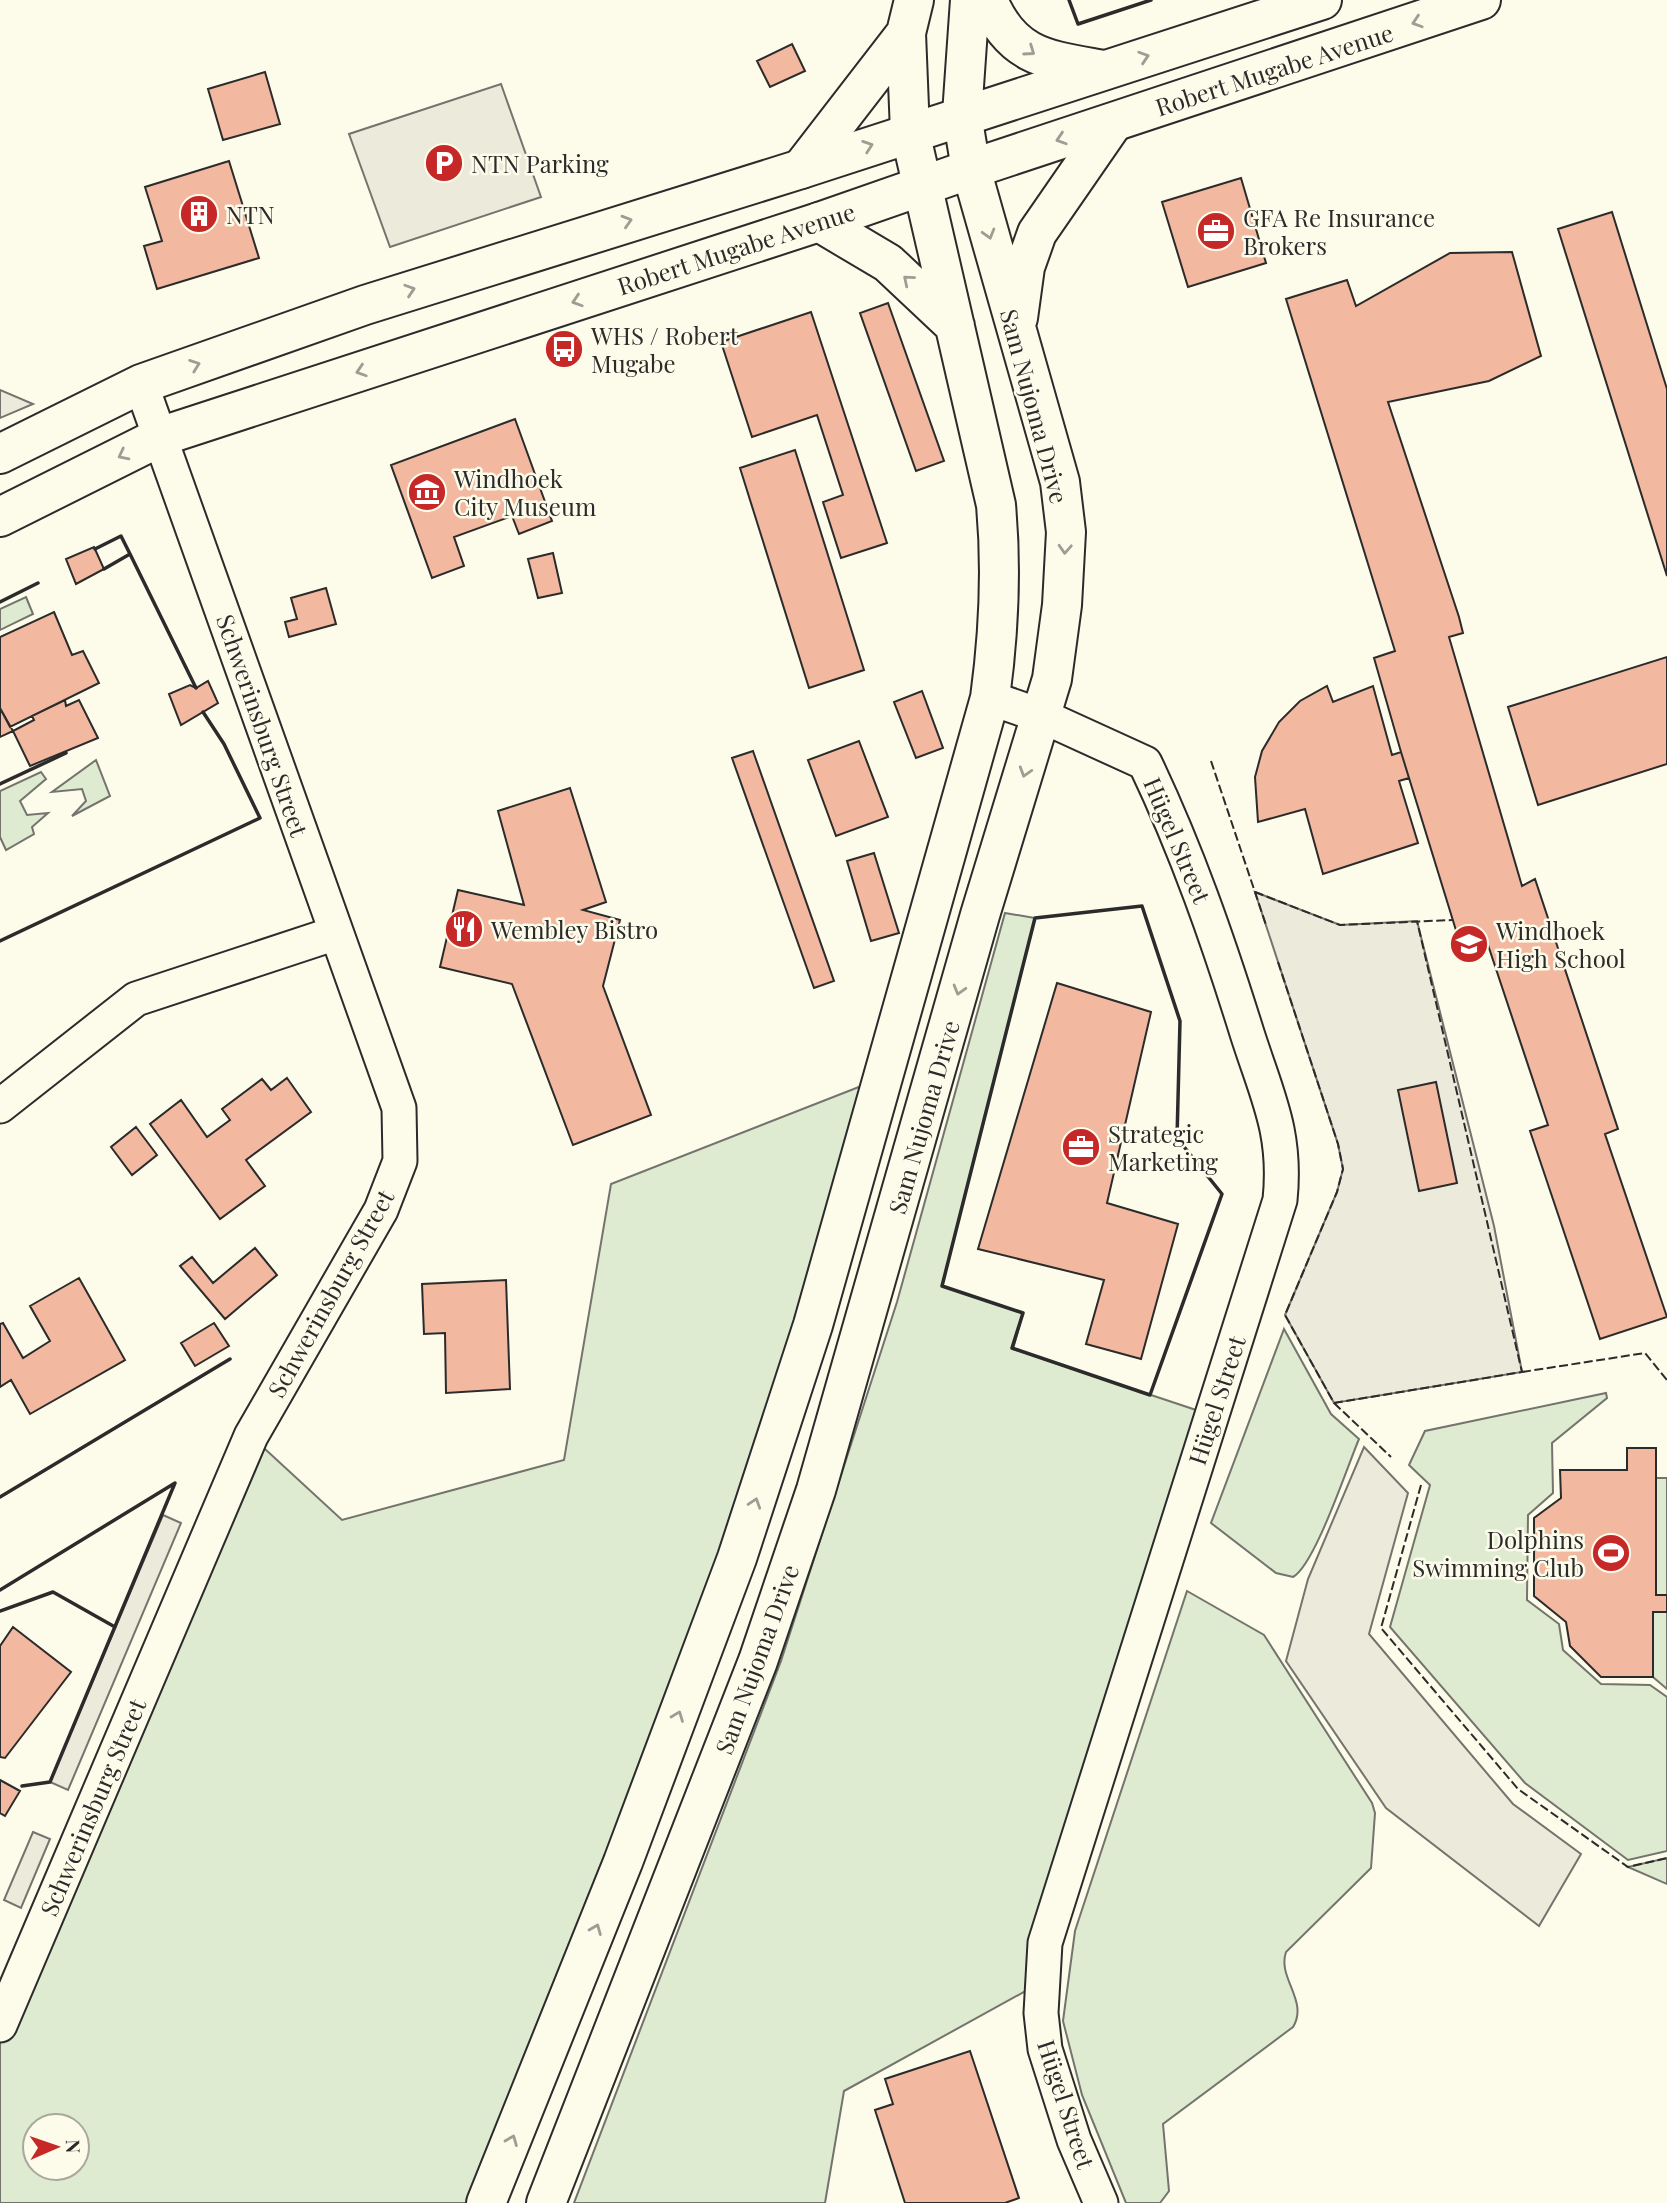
<svg xmlns="http://www.w3.org/2000/svg" width="1667" height="2203" font-family="'Playfair Display',serif">
<style>
.green{fill:#deebd1;stroke:#74746e;stroke-width:2;fill-rule:evenodd}
.parking{fill:#eceadb;stroke:#74746e;stroke-width:2}
.building{fill:#f2b8a0;stroke:#2b2b2b;stroke-width:2}
.lines{fill:none;stroke-linecap:round;stroke-linejoin:round}
.street-casing{stroke:#2b2b2b;stroke-width:37}
.secondary-casing{stroke:#2b2b2b;stroke-width:42}
.highway-casing{stroke:#2b2b2b;stroke-width:42}
.street{stroke:#fdfbea;stroke-width:33}
.secondary{stroke:#fdfbea;stroke-width:38}
.highway{stroke:#fdfbea;stroke-width:38}
.fence{stroke:#2b2b2b;stroke-width:2;stroke-dasharray:9 3.5;stroke-linecap:butt}
.wall{stroke:#2b2b2b;stroke-width:3.5}
.oneway{stroke:#9e9d94}
.labels{text-anchor:middle;dominant-baseline:central;stroke-width:5;stroke-linejoin:round;paint-order:stroke}
.street-label{font-size:24px;fill:#2b2b2b;stroke:#fdfbea}
.poi-label{font-size:24px;fill:#2b2b2b;stroke:#fdfbea;text-anchor:start}
</style>
<rect width="100%" height="100%" fill="#fdfbea"/>
<path class="green" d="M26,597L33,614L0,630V609Z
M96,760L110,796L72,816L86,801L82,789L52,792Z
M41,772L46,779L20,801L27,815L48,813L32,827L34,834L6,850L0,837V791Z
M1005,913L1035,918L942,1286L1023,1313L1013,1349L1211,1415L1042,1982L844,2091L825,2203H574L781,1661L897,1302Z
M864,1085L734,1526L486,2203H0V2025L251,1436L342,1520L564,1460L611,1184ZM35,2126H77V2168H35Z
M1284,1329L1331,1414L1359,1439C1347,1467 1315,1565 1293,1577L1276,1573L1211,1523Z
M1606,1393L1607,1398L1552,1443L1553,1493L1528,1515L1527,1600L1559,1624L1563,1650L1601,1684L1650,1685L1667,1697V1851L1628,1860L1525,1783L1390,1627L1430,1485L1409,1465L1425,1431Z
M1656,1478H1667V1595H1656Z
M1187,1591L1264,1635L1372,1803L1375,1813L1371,1868L1286,1952C1277,1978 1309,2001 1293,2027L1163,2124L1169,2191L1160,2203H1126L1082,2095L1063,2021L1075,1931Z
M1653,1612H1667V1689L1653,1677Z
M1667,1858V1884L1628,1867Z"/>
<path class="parking" d="M501,84L541,197L390,247L349,134Z
M0,390L33,404L0,418Z
M1255,892L1340,925L1417,921L1494,1226L1522,1372L1334,1403L1285,1315L1337,1192L1343,1169L1338,1144Z
M1364,1447L1408,1493L1369,1634L1513,1804L1581,1854L1539,1926L1386,1808L1286,1661L1308,1579Z
M163,1515L181,1523L68,1790L50,1782Z
M33,1832L50,1839L21,1908L4,1900Z"/>
<path class="building" d="M792,44L805,71L770,87L757,61Z
M265,72L280,124L223,140L208,89Z
M229,161L259,258L157,289L144,246L162,241L145,187Z
M1241,178L1266,263L1188,287L1162,202Z
M1612,212L1667,389V576L1558,229Z
M1512,252L1541,356L1489,381L1388,402L1459,617L1463,633L1449,637L1522,886L1535,879L1618,1129L1605,1134L1667,1317L1600,1339L1530,1131L1548,1125L1488,945L1463,953L1401,752L1374,658L1395,651L1286,299L1347,280L1356,306L1450,253Z
M888,303L944,461L916,471L860,313Z
M811,312L887,543L841,558L823,502L843,495L817,415L752,437L721,342Z
M515,419L552,521L519,534L512,516L454,537L464,566L432,578L391,465Z
M795,450L864,670L809,688L740,468Z
M94,547L104,569L76,584L66,559Z
M553,553L562,593L538,598L528,559Z
M326,588L336,624L289,637L285,622L297,619L291,598Z
M54,612L72,655L83,651L99,683L10,727L0,708V637Z
M1667,657V764L1538,805L1508,707Z
M208,681L218,703L181,725L169,694L190,685L196,688Z
M1327,686L1333,702L1373,686L1392,755L1401,752L1409,778L1399,781L1418,843L1323,874L1305,809L1258,822L1255,777L1262,751L1279,722L1300,701Z
M922,691L943,748L916,758L894,702Z
M65,700L66,706L79,700L98,738L30,766L13,731L34,720L32,716Z
M0,708L13,731L0,737Z
M859,741L888,817L836,836L808,760Z
M753,751L834,981L814,988L732,758Z
M570,788L606,902L583,910L620,920L603,986L651,1115L573,1145L512,984L440,967L458,890L524,905L498,811Z
M874,853L899,933L871,941L847,861Z
M1057,983L1151,1012L1107,1203L1178,1224L1141,1359L1086,1344L1104,1280L978,1249Z
M287,1078L311,1112L246,1160L265,1186L220,1219L150,1124L181,1100L207,1137L230,1120L222,1109L262,1079L271,1090Z
M1436,1082L1457,1183L1419,1191L1398,1090Z
M136,1127L157,1155L132,1175L111,1147Z
M255,1248L277,1275L225,1319L180,1266L192,1257L213,1283Z
M79,1278L125,1360L30,1414L11,1380L0,1387V1324L3,1323L23,1358L50,1341L30,1306Z
M506,1280L510,1389L446,1393L445,1333L424,1334L422,1284Z
M214,1323L229,1346L195,1366L181,1343Z
M1627,1448H1656V1595H1667V1612H1653V1677H1601L1570,1646L1566,1622L1534,1596V1518L1561,1498L1560,1470H1627Z
M13,1627L71,1672L5,1758L0,1757V1646Z
M0,1780L20,1791L5,1816L0,1813Z
M970,2051L1019,2198L1005,2203H905L875,2110L893,2104L885,2079Z"/>
<g class="lines">
<g class="street-casing">
<path id="street" d="M990,698L1042,716L1145,763C1187,851 1218,940 1247,1033C1267,1096 1287,1132 1280,1200L1045,1943L1041,2013L1045,2049L1074,2140L1101,2203
M0,1106L136,999L336,933
M0,2025L251,1436L381,1210L400,1161L399,1108L141,384"/>
</g>
<g class="secondary-casing">
<path id="secondary" d="M0,454L141,384L365,305L801,169L1322,0
M0,517L162,436L819,222L971,169L1481,0"/>
</g>
<g class="highway-casing">
<path id="highway" d="M988,0C1012,58 1048,60 1104,70
M801,169L906,33
M819,222L888,263L955,326
M1018,318L1025,267L1037,233L1113,123
M486,2203L623,1862L737,1558L813,1325L990,698C999,632 1002,571 996,505L910,132L906,33L914,0
M546,2203L758,1661L816,1490L980,915L1052,679L1062,605L1066,532L1060,482L971,169L962,115L970,0"/>
</g>
<use href="#street" class="street"/>
<use href="#secondary" class="secondary"/>
<use href="#highway" class="highway"/>
<path class="fence" d="M1211,761L1266,925
M1255,892L1340,925L1452,920
M1278,962L1338,1144L1343,1169L1337,1192L1285,1315L1334,1403L1522,1372L1417,921
M1522,1372L1645,1353L1667,1380
M1334,1403L1391,1457
M1421,1485L1381,1628L1518,1789L1628,1867L1667,1858"/>
<path class="wall" d="M1069,0L1078,24L1151,0
M95,549L121,536L130,554L104,569
M130,554L196,688
M0,602L38,583
M0,784L66,753
M1142,906L1180,1021L1177,1138L1222,1194L1150,1395L1012,1348L1023,1313L942,1286L1035,918Z
M0,941L260,818L224,744L203,712
M0,1497L230,1359
M0,1590L175,1483L50,1782L22,1786
M0,1611L53,1592L115,1627"/>
</g>
<defs><path id="oneway-chevron" d="M-2-3.5L2.5 0L-2 3.5" fill="none" stroke-width="1.6" stroke-linecap="round" stroke-linejoin="round" transform="scale(1.75)"/></defs>
<g class="oneway">
<use href="#oneway-chevron" transform="translate(1417 22) rotate(162)"/>
<use href="#oneway-chevron" transform="translate(1030 51) rotate(35)"/>
<use href="#oneway-chevron" transform="translate(1144 57) rotate(-18)"/>
<use href="#oneway-chevron" transform="translate(1061 139) rotate(162)"/>
<use href="#oneway-chevron" transform="translate(868 146) rotate(-19)"/>
<use href="#oneway-chevron" transform="translate(627 221) rotate(-17)"/>
<use href="#oneway-chevron" transform="translate(989 234) rotate(74)"/>
<use href="#oneway-chevron" transform="translate(908 280) rotate(-140)"/>
<use href="#oneway-chevron" transform="translate(410 290) rotate(-18)"/>
<use href="#oneway-chevron" transform="translate(577 301) rotate(162)"/>
<use href="#oneway-chevron" transform="translate(195 365) rotate(-20)"/>
<use href="#oneway-chevron" transform="translate(361 371) rotate(162)"/>
<use href="#oneway-chevron" transform="translate(123 455) rotate(153)"/>
<use href="#oneway-chevron" transform="translate(1065 549) rotate(93)"/>
<use href="#oneway-chevron" transform="translate(1025 772) rotate(107)"/>
<use href="#oneway-chevron" transform="translate(959 990) rotate(106)"/>
<use href="#oneway-chevron" transform="translate(755 1503) rotate(-72)"/>
<use href="#oneway-chevron" transform="translate(678 1716) rotate(-69)"/>
<use href="#oneway-chevron" transform="translate(596 1929) rotate(-68)"/>
<use href="#oneway-chevron" transform="translate(512 2140) rotate(-68)"/>
</g>
<defs>
<g id="parking-disc" transform="scale(2.0125)"><circle r="9.5" fill="#c62828" stroke="#fdfbea"/><path d="M-3.5-5.5H1a3.5 3.5 0 0 1 0 7H-1V5.5H-3.5ZM-1-3.4V-.6H.8a1.4 1.4 0 0 0 0-2.8Z" fill="#fff"/></g>
<g id="building-disc" transform="scale(2.0125)"><circle r="9.5" fill="#c62828" stroke="#fdfbea"/><path d="M-4-6H4V6H1V3H-1V6H-4ZM-2.5-4.3h1.7v1.8h-1.7ZM.8-4.3h1.7v1.8H.8ZM-2.5-1h1.7V.8h-1.7ZM.8-1h1.7V.8H.8Z" fill="#fff"/></g>
<g id="office-disc" transform="scale(2.0125)"><circle r="9.5" fill="#c62828" stroke="#fdfbea"/><path d="M-6-3h4V-5.5h4V-3h4V5H-6ZM-1-4.5V-3h2v-1.5ZM-6 0V1H6V0Z" fill="#fff"/></g>
<g id="bus-disc" transform="scale(2.0125)"><circle r="9.5" fill="#c62828" stroke="#fdfbea"/><path d="M-5-6H5V4H4V6H2V4H-2V6H-4V4H-5ZM-3.5-4V0h7V-4ZM-3.5 1.2v1.5H-2V1.2ZM2 1.2v1.5H3.5V1.2Z" fill="#fff"/></g>
<g id="museum-disc" transform="scale(2.0125)"><circle r="9.5" fill="#c62828" stroke="#fdfbea"/><path d="M0-6L6-3V-2H-6V-3ZM-5-1h2V3h-2ZM-1-1h2V3h-2ZM3-1h2V3H3ZM-6 4H6V6H-6Z" fill="#fff"/></g>
<g id="restaurant-disc" transform="scale(2.0125)"><circle r="9.5" fill="#c62828" stroke="#fdfbea"/><path d="M-5-6h1v4h1v-4h1v4h1v-4h1v5L-1.5 .5V6h-2V.5L-5-1ZM5-6V6H3V1.5H1.5Q1.5-4 5-6Z" fill="#fff"/></g>
<g id="school-disc" transform="scale(2.0125)"><circle r="9.5" fill="#c62828" stroke="#fdfbea"/><path d="M0-5L7-2L0 1L-7-2ZM-4 1L0 2.5L4 1V4Q0 6-4 4Z" fill="#fff"/></g>
<g id="stadium-disc" transform="scale(2.0125)"><circle r="9.5" fill="#c62828" stroke="#fdfbea"/><path d="M0-5a6.5 5 0 1 0 0 10a6.5 5 0 1 0 0-10ZM-3.5-1.8h7v3.6h-7Z" fill="#fff"/></g>
</defs>
<g fill-rule="evenodd">
<use href="#parking-disc" x="444" y="163"/>
<use href="#building-disc" x="199" y="214"/>
<use href="#office-disc" x="1216" y="231"/>
<use href="#bus-disc" x="564" y="349"/>
<use href="#museum-disc" x="427" y="492"/>
<use href="#restaurant-disc" x="464" y="929"/>
<use href="#school-disc" x="1469" y="944"/>
<use href="#office-disc" x="1081" y="1147"/>
<use href="#stadium-disc" x="1611" y="1553"/>
</g>
<g class="labels">
<g class="street-label">
<text transform="translate(1274 69) rotate(-18)">Robert Mugabe Avenue</text>
<text transform="translate(736 248) rotate(-18)">Robert Mugabe Avenue</text>
<text transform="translate(1035 406) rotate(75)">Sam Nujoma Drive</text>
<text transform="translate(263 725) rotate(71)">Schwerinsburg Street</text>
<text transform="translate(1178 840) rotate(67)">Hügel Street</text>
<text transform="translate(923 1117) rotate(-74)">Sam Nujoma Drive</text>
<text transform="translate(330 1293) rotate(-61)">Schwerinsburg Street</text>
<text transform="translate(1216 1400) rotate(-72)">Hügel Street</text>
<text transform="translate(756 1659) rotate(-70)">Sam Nujoma Drive</text>
<text transform="translate(92 1807) rotate(-67)">Schwerinsburg Street</text>
<text transform="translate(1067 2104) rotate(72)">Hügel Street</text>
</g>
<g class="poi-label">
<text x="471" y="163">NTN Parking</text>
<text x="226" y="214">NTN</text>
<text x="1243" y="217">GFA Re Insurance<tspan x="1243" dy="28">Brokers</tspan></text>
<text x="591" y="335">WHS / Robert<tspan x="591" dy="28">Mugabe</tspan></text>
<text x="454" y="478">Windhoek<tspan x="454" dy="28">City Museum</tspan></text>
<text x="491" y="929">Wembley Bistro</text>
<text x="1496" y="930">Windhoek<tspan x="1496" dy="28">High School</tspan></text>
<text x="1108" y="1133">Strategic<tspan x="1108" dy="28">Marketing</tspan></text>
<text x="1584" y="1539" text-anchor="end">Dolphins<tspan x="1584" dy="28">Swimming Club</tspan></text>
</g>
</g>
<g transform="translate(56 2147) rotate(88)"><circle r="33" fill="#fdfbea" stroke="#a9a89e" stroke-width="2"/>
<path d="M0-5L12 26L0 18L-12 26Z" fill="#c62828"/>
<text y="-10" font-size="19" font-weight="bold" text-anchor="middle" fill="#2b2b2b">N</text>
</g>
</svg>
